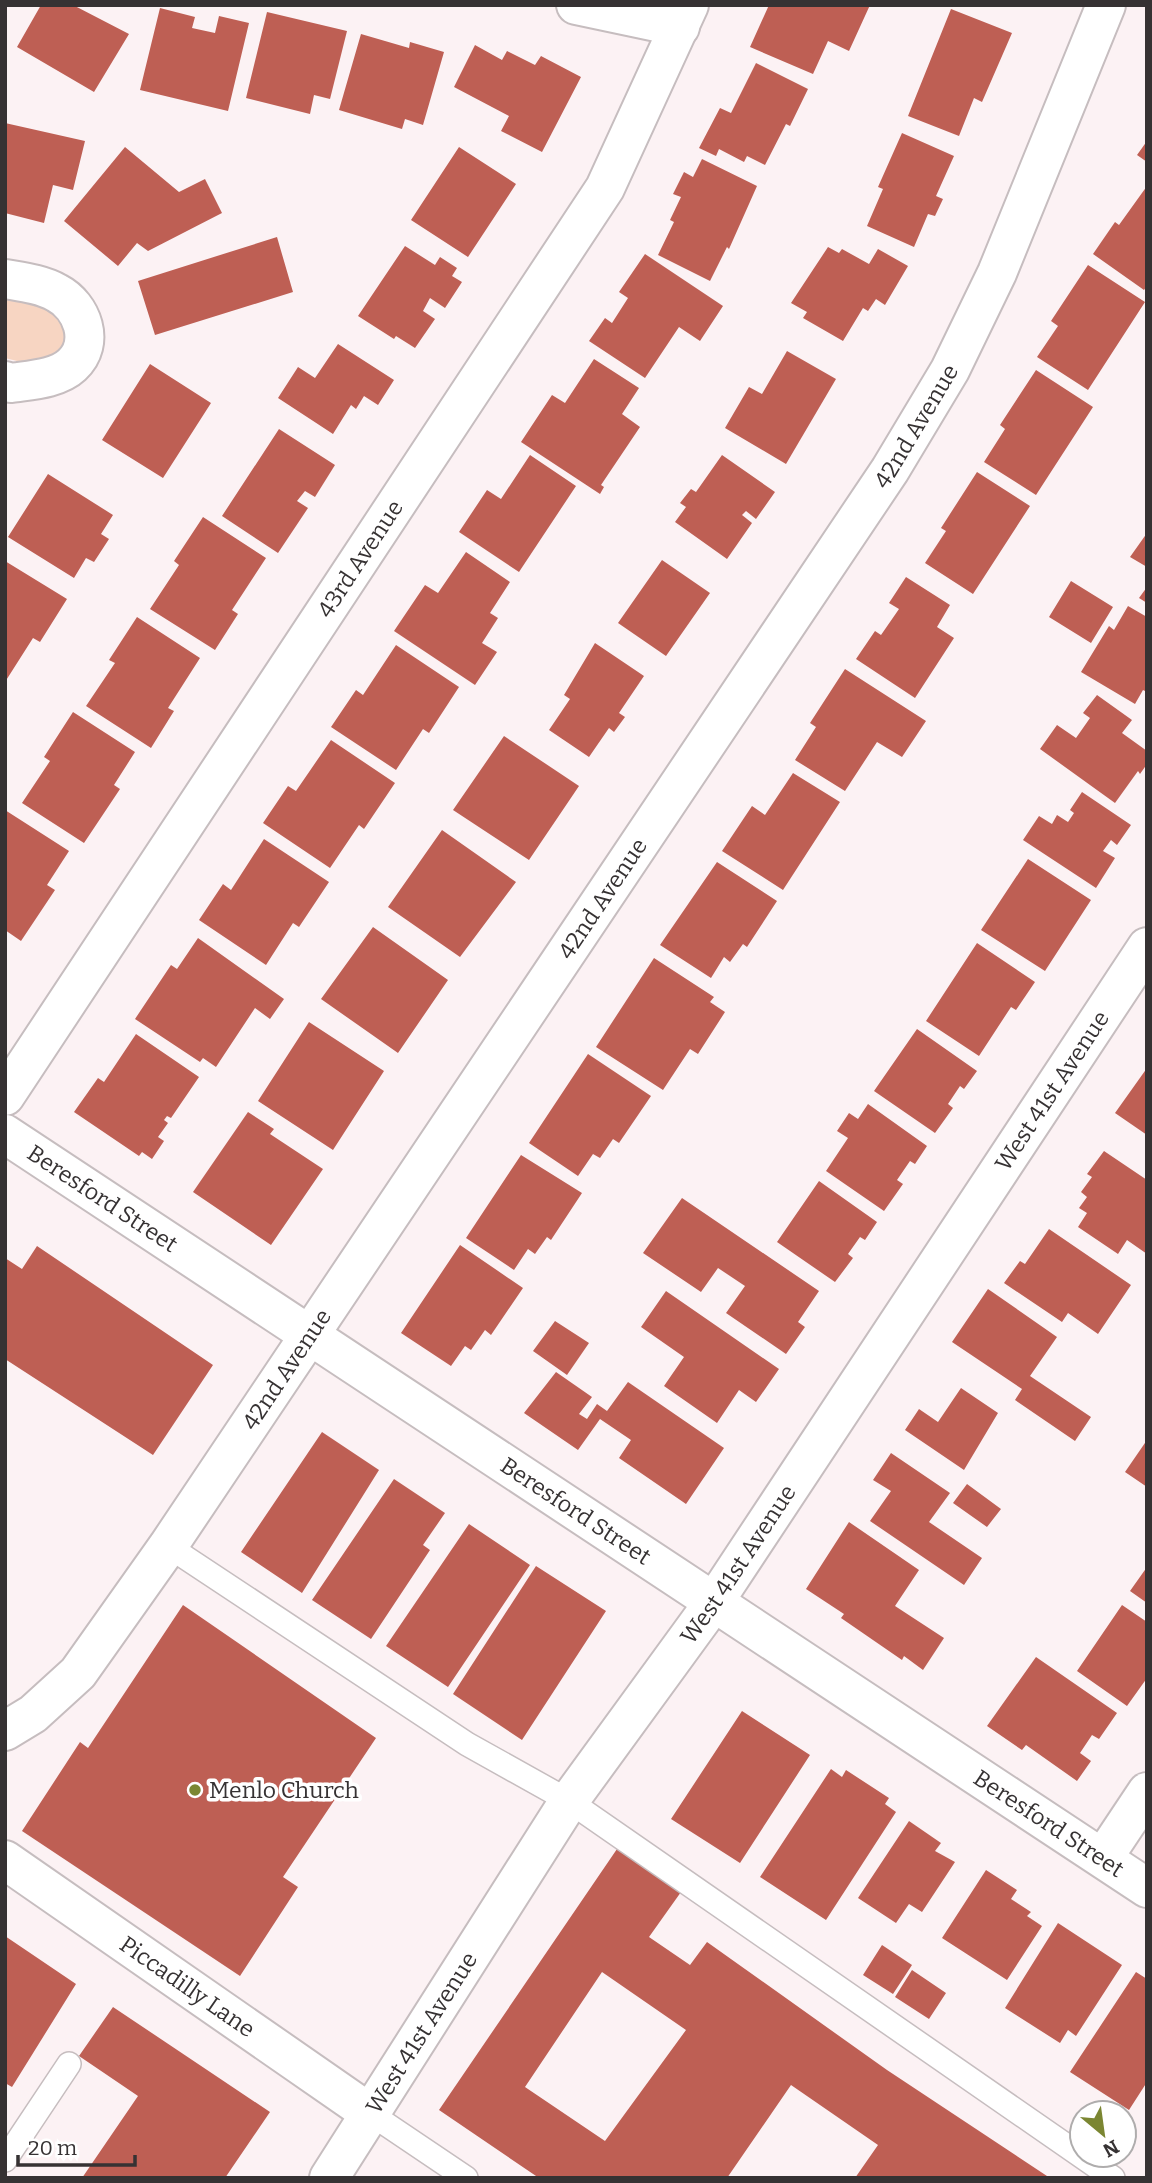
<svg xmlns="http://www.w3.org/2000/svg" width="1152" height="2183" font-family="Bitter,serif">
<style>
.green{fill:#f7d5c2}
.building{fill:#be5f54;fill-rule:evenodd}
.lines{fill:none;stroke-linecap:round;stroke-linejoin:round}
.service-casing{stroke:#c6bdbf;stroke-width:26}
.minor-casing{stroke:#c6bdbf;stroke-width:42}
.tertiary-casing{stroke:#c6bdbf;stroke-width:42}
.service{stroke:#fff;stroke-width:23}
.minor{stroke:#fff;stroke-width:38}
.tertiary{stroke:#fff;stroke-width:38}
.poi-dot{fill:#7b8632;stroke:#fff;stroke-width:2.5}
.labels{text-anchor:middle;dominant-baseline:central;stroke-width:7;stroke-linejoin:round;paint-order:stroke}
.street-label{font-size:23px;fill:#363233;stroke:#fff}
.poi-label{font-size:23px;fill:#363233;stroke:#fff;text-anchor:start}
</style>
<rect width="100%" height="100%" fill="#fcf2f4"/>
<path class="green" d="M5,296C44,305 50,299 68,336L61,354L33,365L5,358Z"/>
<path class="building" d="M41,5H73L129,34L94,92L17,47Z
M769,5H870L849,51L828,41L813,74L750,47Z
M160,8L195,17L192,28L215,33L219,16L249,23L228,111L140,90Z
M951,9L1012,33L982,102L974,98L959,136L908,116Z
M267,12L347,31L330,99L314,95L310,114L246,98Z
M361,34L409,48L410,42L444,52L423,125L405,119L402,129L339,110Z
M475,45L502,60L507,51L535,65L541,56L581,77L542,152L501,131L509,116L454,87Z
M756,63L808,89L790,126L786,124L765,165L747,156L744,162L719,149L716,156L699,148L720,108L731,113Z
M5,123L85,141L73,190L53,185L44,223L5,213Z
M902,133L954,156L936,196L943,199L935,216L928,214L914,247L867,226L883,189L878,187Z
M1147,141V162L1137,155Z
M125,147L179,192L205,179L222,213L148,251L137,243L118,266L64,221Z
M459,147L516,184L468,257L411,220Z
M702,159L757,186L729,249L727,247L710,281L658,255L674,222L670,220L681,197L673,194L684,172L693,177Z
M1147,186V286L1144,290L1093,254L1115,222L1119,225Z
M277,237L293,292L155,335L138,281Z
M405,246L435,265L440,257L457,268L452,276L462,282L445,308L430,298L423,311L435,319L415,348L396,336L394,339L358,316Z
M828,247L839,253L842,249L869,264L878,249L908,266L885,305L876,299L868,311L863,308L843,341L803,318L807,312L791,303Z
M645,254L723,306L700,341L679,327L645,378L589,341L605,318L612,323L628,298L619,292Z
M1088,265L1145,302L1088,390L1037,357L1058,326L1051,321Z
M338,344L394,380L378,405L364,396L356,409L351,405L333,434L278,398L298,367L315,378Z
M787,351L836,379L786,464L725,428L749,387L762,394Z
M594,359L639,388L622,414L640,427L601,485L604,487L600,494L521,442L552,395L565,403Z
M150,364L211,403L163,478L102,440Z
M1036,370L1093,407L1036,495L984,462L1005,429L1000,425Z
M279,429L335,465L315,497L305,491L297,501L308,508L278,553L222,516Z
M530,455L576,486L519,572L459,532L487,490L501,499Z
M722,455L775,492L756,519L746,511L742,515L752,523L727,559L675,522L686,507L680,503L691,489L696,492Z
M977,472L1030,506L973,594L925,563L946,531L941,528Z
M48,474L113,515L101,534L109,539L94,562L86,558L74,578L8,537Z
M203,517L266,558L232,610L238,614L215,650L150,609L179,565L174,561Z
M1147,533V567L1130,557Z
M466,552L510,582L490,613L498,618L482,643L497,652L475,685L394,631L425,585L438,593Z
M662,560L710,593L666,656L618,623Z
M5,561L67,599L40,642L33,638L5,682Z
M906,577L950,605L937,627L954,638L915,698L856,659L875,631L881,635L899,609L889,603Z
M1071,581L1113,607L1091,643L1049,617Z
M1147,587V603L1139,598Z
M1128,606L1147,617V692L1143,690L1135,704L1081,672L1109,626L1114,630Z
M137,617L200,658L168,708L174,711L151,748L86,706L115,663L109,660Z
M595,643L644,676L619,713L625,717L614,732L609,728L589,757L549,730L570,699L564,695Z
M396,645L459,687L429,733L423,729L396,770L331,727L356,690L363,695Z
M845,669L926,721L902,757L877,742L845,791L795,760L816,727L810,723Z
M1097,695L1132,720L1122,733L1147,751V764L1140,774L1138,771L1115,803L1040,749L1057,725L1076,738L1090,718L1083,713Z
M73,712L135,752L114,785L120,789L84,843L22,803L50,761L44,757Z
M504,736L579,786L529,860L453,810Z
M331,740L395,783L364,829L359,825L330,868L263,823L288,786L296,791Z
M793,773L840,802L783,890L722,851L752,806L765,815Z
M1082,792L1131,825L1117,845L1111,840L1103,851L1115,858L1096,888L1023,840L1039,816L1052,824L1057,815L1068,822L1074,813L1070,810Z
M5,810L69,851L47,885L55,890L21,941L5,930Z
M442,830L516,882L460,957L388,907Z
M264,839L329,882L299,927L293,923L266,965L199,920L223,884L231,890Z
M1028,859L1091,900L1045,971L981,930Z
M717,862L777,901L747,947L743,944L730,962L724,957L711,978L660,945Z
M373,927L448,980L398,1053L321,999Z
M198,938L284,999L270,1019L255,1008L216,1067L203,1058L200,1062L135,1019L171,965L177,969Z
M977,943L1035,982L1016,1010L1011,1007L979,1056L926,1021Z
M654,958L714,997L710,1002L725,1012L698,1054L690,1049L663,1090L596,1047Z
M309,1022L384,1071L333,1150L258,1101Z
M917,1029L977,1071L964,1089L960,1086L948,1104L953,1108L935,1133L874,1091Z
M136,1034L199,1077L171,1118L167,1116L164,1120L168,1123L158,1137L164,1141L152,1159L142,1152L139,1156L74,1112L98,1078L104,1082Z
M588,1054L651,1096L619,1143L613,1139L600,1158L593,1154L578,1176L529,1143Z
M1147,1068V1135L1115,1113Z
M868,1104L927,1146L915,1164L910,1161L897,1180L903,1184L884,1211L826,1171L848,1138L837,1131L849,1113L858,1119Z
M248,1112L274,1129L270,1134L323,1169L271,1245L193,1192Z
M1104,1151L1147,1180V1254L1127,1240L1118,1254L1078,1227L1087,1213L1079,1208L1087,1197L1081,1192L1092,1177L1087,1174Z
M521,1155L582,1193L551,1240L547,1237L535,1254L528,1249L514,1270L466,1238Z
M819,1181L877,1222L865,1240L860,1237L848,1254L853,1258L835,1282L777,1242Z
M682,1198L819,1291L798,1322L805,1327L786,1354L726,1313L745,1286L718,1268L701,1292L643,1253Z
M1049,1229L1131,1285L1098,1334L1068,1313L1062,1322L1004,1283L1020,1261L1025,1264Z
M460,1245L523,1288L491,1335L485,1330L471,1350L465,1346L451,1366L401,1333Z
M37,1246L213,1365L153,1455L5,1359V1258L22,1269Z
M988,1289L1057,1337L1030,1376L1091,1417L1075,1441L1015,1400L1022,1389L952,1342Z
M666,1291L779,1369L756,1402L739,1390L717,1423L664,1386L684,1357L641,1327Z
M555,1321L589,1343L567,1375L533,1351Z
M556,1372L592,1397L579,1414L587,1419L597,1404L607,1411L628,1382L724,1448L686,1504L619,1458L631,1440L600,1419L578,1450L524,1413Z
M961,1388L998,1413L964,1470L905,1430L919,1409L938,1422Z
M322,1432L379,1470L302,1593L241,1552Z
M1147,1440V1487L1125,1472Z
M891,1453L950,1493L929,1522L982,1558L964,1585L870,1521L891,1491L873,1480Z
M394,1479L445,1513L423,1545L430,1550L371,1639L312,1600Z
M967,1484L1001,1509L987,1527L953,1503Z
M849,1522L919,1570L895,1606L944,1638L923,1670L904,1656L902,1660L841,1618L844,1614L806,1589Z
M469,1524L530,1565L448,1687L386,1646Z
M536,1566L606,1611L522,1740L453,1694Z
M1147,1567V1603L1130,1591Z
M183,1605L376,1738L283,1877L298,1887L240,1976L22,1831L80,1742L88,1748Z
M1122,1605L1147,1622V1678L1127,1706L1077,1671Z
M1036,1657L1117,1713L1099,1739L1092,1735L1080,1753L1091,1761L1077,1781L1026,1745L1022,1750L987,1726Z
M742,1711L810,1755L740,1863L671,1819Z
M831,1769L842,1777L846,1770L889,1798L885,1804L896,1812L826,1920L760,1877Z
M909,1821L941,1843L935,1851L955,1862L922,1912L909,1904L896,1923L858,1898Z
M617,1849L681,1892L649,1937L690,1965L707,1942L887,2070L1050,2178H855L878,2145L791,2085L727,2178H539L439,2110ZM602,1972L686,2030L605,2141L525,2087Z
M986,1870L1017,1890L1011,1899L1031,1912L1027,1916L1042,1926L1007,1980L942,1938Z
M1058,1923L1122,1965L1076,2036L1068,2030L1060,2043L1005,2008Z
M5,1936L76,1984L12,2087L5,2083Z
M882,1945L912,1965L893,1994L863,1975Z
M912,1970L946,1993L929,2019L895,1997Z
M1136,1972L1147,1979V2082L1129,2110L1070,2072Z
M113,2007L270,2112L225,2178H82L138,2096L79,2056Z"/>
<g class="lines">
<g class="service-casing">
<path id="service" d="M168,1546L467,1744L569,1801L1113,2178
M371,2114L466,2178
M5,2160L69,2064"/>
</g>
<g class="minor-casing">
<g id="minor">
<path d="M576,5L680,27"/>
<path d="M5,279C22,282 41,284 57,293C82,306 96,343 72,365C57,379 31,380 11,383L5,381"/>
<path id="s1" d="M5,1096L605,188L689,5"/>
<path id="s2" d="M5,1134L1147,1888"/>
<path d="M1103,1858L1147,1792"/>
<path id="s3" d="M5,1860L371,2114"/>
<path id="s4" d="M329,2178L569,1801L714,1602L1147,947"/>
</g>
</g>
<g class="tertiary-casing">
<g id="tertiary">
<path id="s5" d="M5,1731L33,1714L78,1673L168,1546L890,470L950,370L997,273L1106,5"/>
</g>
</g>
<use href="#service" class="service"/>
<use href="#minor" class="minor"/>
<use href="#tertiary" class="tertiary"/>
</g>
<circle class="poi-dot" cx="195" cy="1790" r="7"/>
<g class="labels">
<g class="street-label">
<text stroke="none"><textPath href="#s5" startOffset="1596">42nd Avenue</textPath></text>
<text stroke="none"><textPath href="#s1" startOffset="644">43rd Avenue</textPath></text>
<text stroke="none"><textPath href="#s5" startOffset="1029">42nd Avenue</textPath></text>
<text stroke="none"><textPath href="#s4" startOffset="1306">West 41st Avenue</textPath></text>
<text stroke="none"><textPath href="#s2" startOffset="117">Beresford Street</textPath></text>
<text stroke="none"><textPath href="#s5" startOffset="462">42nd Avenue</textPath></text>
<text stroke="none"><textPath href="#s2" startOffset="684">Beresford Street</textPath></text>
<text stroke="none"><textPath href="#s4" startOffset="738">West 41st Avenue</textPath></text>
<text stroke="none"><textPath href="#s2" startOffset="1251">Beresford Street</textPath></text>
<text stroke="none"><textPath href="#s3" startOffset="222">Piccadilly Lane</textPath></text>
<text stroke="none"><textPath href="#s4" startOffset="172">West 41st Avenue</textPath></text>
</g>
<g class="poi-label">
<text x="209" y="1790">Menlo Church</text>
</g>
</g>
<rect width="1152" height="2183" fill="none" stroke="#363233" stroke-width="14"/>
<g transform="translate(1103 2134) rotate(151)"><circle r="33" fill="#ffffff" stroke="#afadad" stroke-width="2"/>
<path d="M0-5L12 26L0 18L-12 26Z" fill="#7b8632"/>
<text y="-10" font-size="19" font-weight="bold" text-anchor="middle" fill="#363233">N</text>
</g>
<path d="M18 2155v10h117v-10" fill="none" stroke="#363233" stroke-width="3.5"/>
<text x="28" y="2155" font-size="21" fill="#363233" stroke="#ffffff" stroke-width="5" paint-order="stroke">20 m</text>
</svg>
